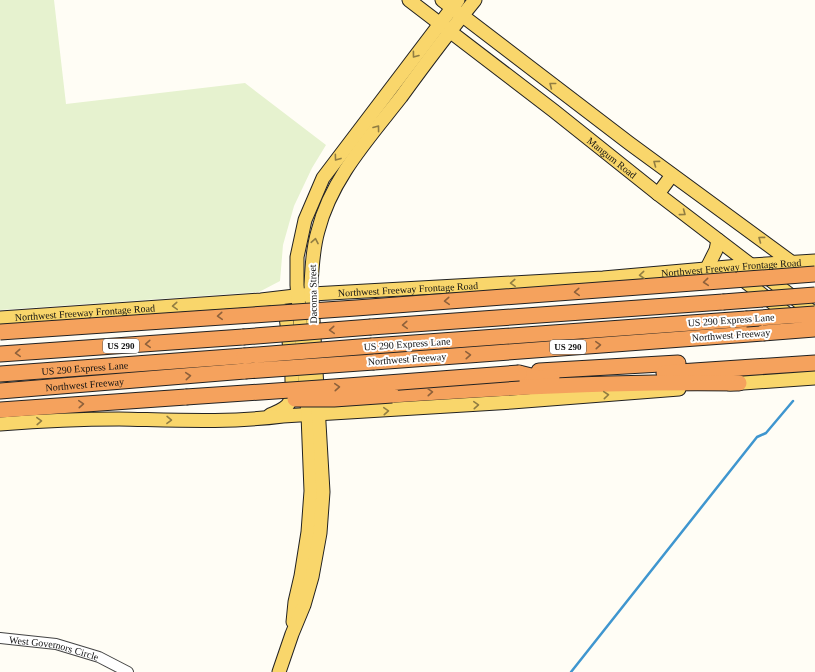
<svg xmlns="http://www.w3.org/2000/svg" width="815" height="672" font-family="Georgia,serif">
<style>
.pitch{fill:#e6f2cf}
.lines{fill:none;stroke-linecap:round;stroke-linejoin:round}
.stream{stroke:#3f96cf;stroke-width:2.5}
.minor-casing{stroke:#444;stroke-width:12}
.major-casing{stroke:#222;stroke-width:15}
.highway-casing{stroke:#222;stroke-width:17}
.minor{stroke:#fff;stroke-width:10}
.major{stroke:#f9d66b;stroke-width:13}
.highway{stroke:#f5a25d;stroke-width:15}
.highway-bridge-casing{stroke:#222;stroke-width:17;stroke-linecap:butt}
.highway-bridge{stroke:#f5a25d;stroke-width:15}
.oneway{stroke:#917d42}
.oneway2{stroke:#8e613b}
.labels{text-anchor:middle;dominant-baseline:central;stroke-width:4;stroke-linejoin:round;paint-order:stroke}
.shield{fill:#fff;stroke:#585858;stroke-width:1}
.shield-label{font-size:9px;font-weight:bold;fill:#111}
.street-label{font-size:10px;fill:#111;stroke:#fff}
</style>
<rect width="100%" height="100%" fill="#fffdf5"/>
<path class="pitch" d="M0,0H54L66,104L245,83L326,145L312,168L294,206L283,245L280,281L259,292L0,310Z"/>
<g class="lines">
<path class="stream" d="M571,672L757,437L766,433L793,401"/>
<g class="minor-casing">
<g id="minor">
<path id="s1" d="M0,638L56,644L99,657L128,672"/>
</g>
</g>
<g class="major-casing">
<g id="major">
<path id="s2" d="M409,0L554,111L658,194L815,314"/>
<path d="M442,0L629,143L794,264"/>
<path d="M658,194L672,175"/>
<path d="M706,270L716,250L718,240"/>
<path d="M738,276L795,320"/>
<path id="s3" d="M0,318L261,300L312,294L603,278L751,265L815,261"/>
<path d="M730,384L815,378"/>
<path d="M270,415C277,412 287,409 290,401C296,385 288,335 286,316L281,309L277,307"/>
<path d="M0,424C39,421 79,419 119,419C174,420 228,423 283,416L512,402L679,389"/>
<path d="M293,622L295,602L301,576L308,532L311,491L308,415L297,285V257L305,220L323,178L458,0"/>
<path d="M279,672L292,634L304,605L312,577L320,533L323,492L311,285C312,266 313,248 318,231C331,179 369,138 401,97C425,64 449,32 475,0"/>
</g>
</g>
<g class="highway-casing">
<g id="highway">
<path d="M371,327L723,302"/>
<path d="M372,346L746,319"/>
<path d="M0,354L243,337"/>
<path d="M374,362L763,333"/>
<path d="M539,371L678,363"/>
<path d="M519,373L539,378L552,377"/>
<path d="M664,373L815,363"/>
<path id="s4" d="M0,374L244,356"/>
<path id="s5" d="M0,391L245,371"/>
<path d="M392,395C507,387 623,381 739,383"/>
<path d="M0,410L186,397"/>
</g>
</g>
<use href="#minor" class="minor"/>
<use href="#major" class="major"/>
<use href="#highway" class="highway"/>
<g class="highway-bridge-casing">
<path id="highway-bridge" d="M723,302L815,295
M746,319L815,314
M0,332L356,308L815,274
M763,333L815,329
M243,337L371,327
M244,356L372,346
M245,371L374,362
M186,397L334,387L519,373
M295,399H334L392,395"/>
</g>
<use href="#highway-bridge" class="highway-bridge"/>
</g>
<defs><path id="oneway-chevron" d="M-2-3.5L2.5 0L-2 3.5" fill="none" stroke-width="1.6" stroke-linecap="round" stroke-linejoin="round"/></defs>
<g class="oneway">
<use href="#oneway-chevron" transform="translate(415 55) rotate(127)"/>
<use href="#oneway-chevron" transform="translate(552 85) rotate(-142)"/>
<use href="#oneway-chevron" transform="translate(377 128) rotate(-53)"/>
<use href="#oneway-chevron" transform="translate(337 158) rotate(126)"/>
<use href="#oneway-chevron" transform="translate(656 163) rotate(-144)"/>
<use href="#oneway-chevron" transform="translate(683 213) rotate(37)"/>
<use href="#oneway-chevron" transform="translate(761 239) rotate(-143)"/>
<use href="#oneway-chevron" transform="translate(315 241) rotate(-79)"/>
<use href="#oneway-chevron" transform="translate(642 275) rotate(175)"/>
<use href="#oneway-chevron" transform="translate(513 283) rotate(177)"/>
<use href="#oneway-chevron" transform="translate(175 306) rotate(176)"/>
<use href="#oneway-chevron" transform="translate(606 395) rotate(-5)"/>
<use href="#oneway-chevron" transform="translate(476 405) rotate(-4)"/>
<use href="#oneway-chevron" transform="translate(386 411) rotate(-4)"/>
<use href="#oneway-chevron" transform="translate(169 420) rotate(1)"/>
<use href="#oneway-chevron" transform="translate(39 421) rotate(-2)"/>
</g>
<g class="oneway2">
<use href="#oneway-chevron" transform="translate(706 282) rotate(175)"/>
<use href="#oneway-chevron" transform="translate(577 292) rotate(176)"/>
<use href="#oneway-chevron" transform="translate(447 301) rotate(176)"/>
<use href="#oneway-chevron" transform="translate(220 316) rotate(176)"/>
<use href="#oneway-chevron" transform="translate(405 325) rotate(176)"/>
<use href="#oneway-chevron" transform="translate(332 330) rotate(176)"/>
<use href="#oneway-chevron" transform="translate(148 344) rotate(176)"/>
<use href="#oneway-chevron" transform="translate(598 345) rotate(-4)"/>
<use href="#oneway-chevron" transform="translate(18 353) rotate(176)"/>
<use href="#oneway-chevron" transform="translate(468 355) rotate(-4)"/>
<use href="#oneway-chevron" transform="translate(188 376) rotate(-5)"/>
<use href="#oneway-chevron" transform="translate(337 387) rotate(-4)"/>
<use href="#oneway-chevron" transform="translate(430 392) rotate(-4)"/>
<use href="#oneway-chevron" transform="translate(81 404) rotate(-4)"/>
</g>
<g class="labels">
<g class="shield">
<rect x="103" y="339" width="36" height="14" rx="3"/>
<rect x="550" y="340" width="36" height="14" rx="3"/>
</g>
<g class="shield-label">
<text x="121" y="346">US 290</text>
<text x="568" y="347">US 290</text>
</g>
<g class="street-label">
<text stroke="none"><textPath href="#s2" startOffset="257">Mangum Road</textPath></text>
<text stroke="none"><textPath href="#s3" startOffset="733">Northwest Freeway Frontage Road</textPath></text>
<text stroke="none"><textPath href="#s3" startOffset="409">Northwest Freeway Frontage Road</textPath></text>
<text transform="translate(313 294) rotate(-91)">Dacoma Street</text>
<text stroke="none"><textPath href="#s3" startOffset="85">Northwest Freeway Frontage Road</textPath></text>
<text transform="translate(731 320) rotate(-4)">US 290 Express Lane</text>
<text transform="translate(731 335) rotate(-4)">Northwest Freeway</text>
<text transform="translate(407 344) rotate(-4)">US 290 Express Lane</text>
<text transform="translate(407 359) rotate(-4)">Northwest Freeway</text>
<text stroke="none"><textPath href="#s4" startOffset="85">US 290 Express Lane</textPath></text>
<text stroke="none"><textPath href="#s5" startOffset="85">Northwest Freeway</textPath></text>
<text stroke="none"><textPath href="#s1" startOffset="55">West Governors Circle</textPath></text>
</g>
</g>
</svg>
